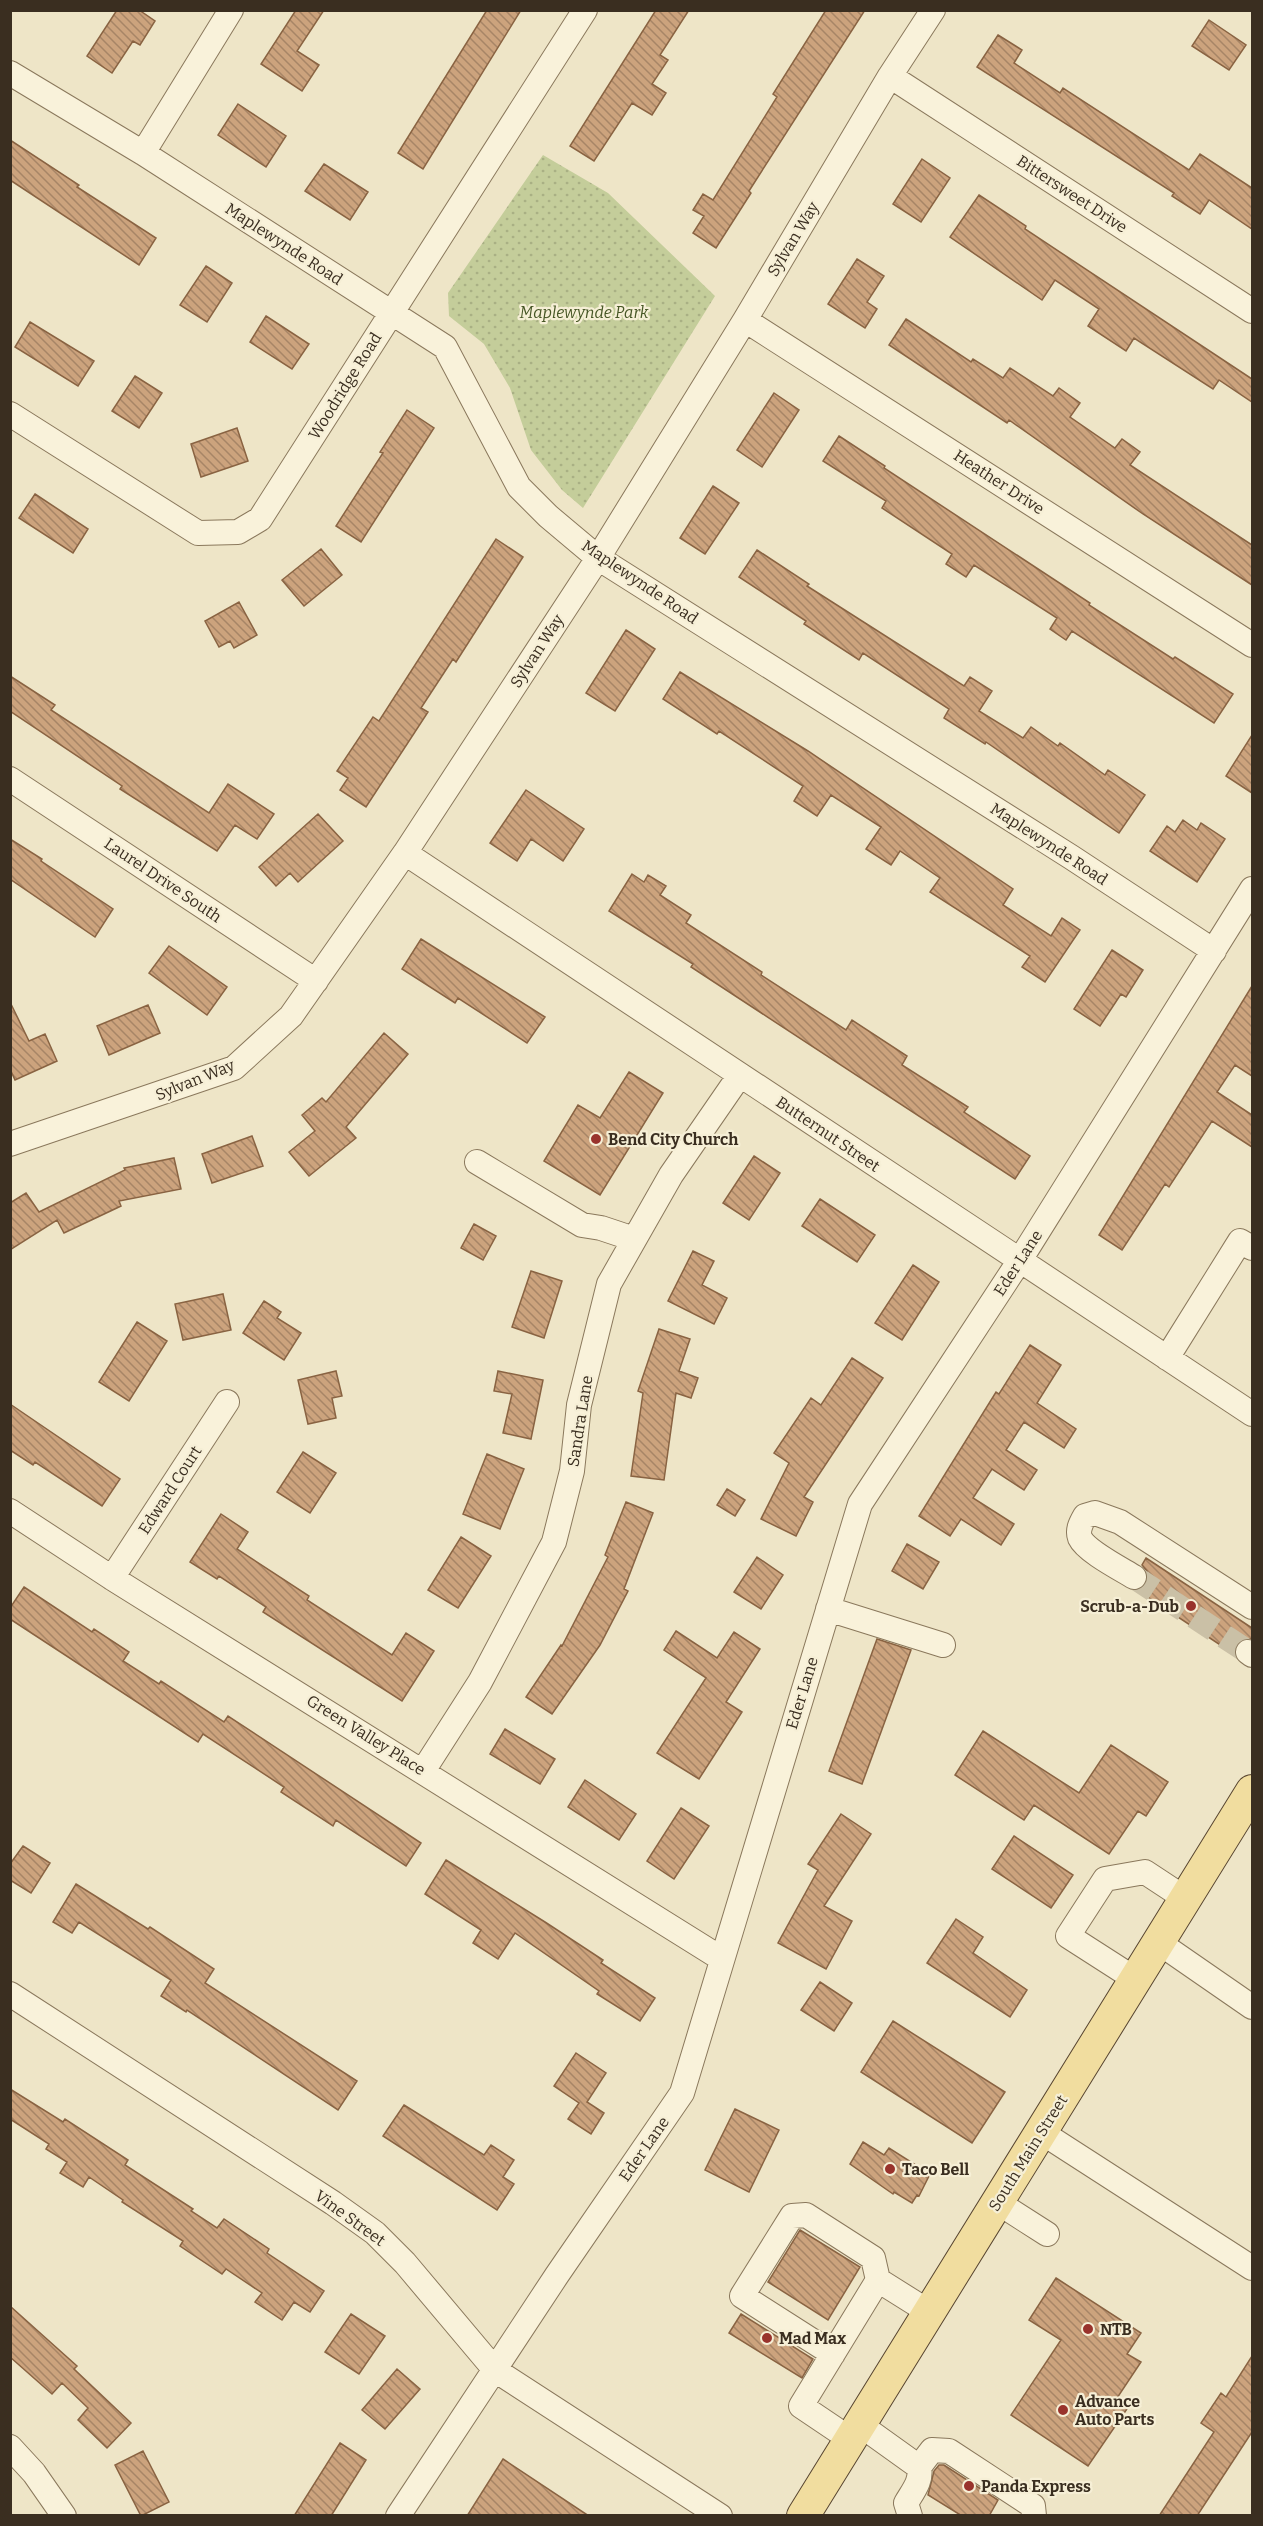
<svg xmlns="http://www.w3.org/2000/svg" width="1263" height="2526" font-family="Bitter,serif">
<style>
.park{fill:url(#park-dots)}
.building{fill:url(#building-back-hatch);stroke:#896342;stroke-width:1.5}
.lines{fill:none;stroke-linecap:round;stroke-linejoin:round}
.minor-tunnel{stroke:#cac0a6;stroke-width:24;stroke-dasharray:24 12;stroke-linecap:butt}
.minor-casing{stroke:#8a785c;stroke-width:26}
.major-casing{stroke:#584530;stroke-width:34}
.minor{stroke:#f9f2da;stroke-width:24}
.major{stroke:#f1dd9f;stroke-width:32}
.poi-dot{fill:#99332c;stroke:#f6efd6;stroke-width:2}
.labels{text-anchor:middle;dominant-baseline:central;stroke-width:4.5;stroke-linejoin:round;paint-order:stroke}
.street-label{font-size:16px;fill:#3a2e20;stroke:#f6efd6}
.park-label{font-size:16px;font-style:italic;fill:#475726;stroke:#f6efd6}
.poi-label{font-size:16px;font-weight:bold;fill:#3a2e20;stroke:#f6efd6;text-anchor:start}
</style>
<defs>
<pattern id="park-dots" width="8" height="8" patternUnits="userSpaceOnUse" patternTransform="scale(1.5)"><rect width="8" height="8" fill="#c4cd9a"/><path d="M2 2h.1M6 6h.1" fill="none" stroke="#a9b084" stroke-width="1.8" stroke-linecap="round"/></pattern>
<pattern id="building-back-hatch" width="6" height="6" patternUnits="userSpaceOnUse" patternTransform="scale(1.5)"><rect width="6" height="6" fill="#cca37d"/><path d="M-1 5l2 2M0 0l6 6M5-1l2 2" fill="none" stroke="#a78566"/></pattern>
</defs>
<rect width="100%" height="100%" fill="#eee5c7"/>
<path class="park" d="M543,155L608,193L715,296L583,508L562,490L531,450L510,388L484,344L449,316L448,293Z"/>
<path class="building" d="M117,10H139L155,21L140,45L133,41L112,73L87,56Z
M296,10H324L297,51L319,65L302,91L261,64Z
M487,10H521L423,169L398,153Z
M656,10H689L660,55L668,60L652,84L666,93L652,115L632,103L594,161L570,146Z
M826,10H865L749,191L751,193L716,248L693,233L704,216L693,210L703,194L713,200L777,97L773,94Z
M1209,20L1246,45L1229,70L1192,46Z
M998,35L1022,50L1014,63L1060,93L1063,88L1189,170L1200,154L1252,188V229L1209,200L1200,214L1172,196L1174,193L977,67Z
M238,104L286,136L266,167L218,135Z
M10,140L79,185L77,187L156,238L139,265L10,180Z
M922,159L950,178L921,222L893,204Z
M324,164L368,192L350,220L305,191Z
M979,195L1026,226L1025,229L1252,379V402L1219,380L1213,389L1134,338L1126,351L1088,326L1099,309L1055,280L1042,300L950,237Z
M857,259L884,276L867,302L877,309L865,328L828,304Z
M206,266L232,283L207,322L180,305Z
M266,316L309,344L292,369L250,342Z
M906,319L971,362L973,359L1003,378L1010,368L1053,396L1059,388L1080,403L1070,417L1115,448L1122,439L1140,452L1130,465L1252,545V585L1143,514L1009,420L1007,423L889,345Z
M30,322L94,361L78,386L15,347Z
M135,376L162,393L139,428L112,411Z
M774,393L799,410L762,467L737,450Z
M407,410L434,428L361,542L336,526L383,453L380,452Z
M237,428L248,461L201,477L191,444Z
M839,436L885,466L884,468L1090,603L1089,605L1173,659L1175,657L1233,694L1214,723L1072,631L1066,640L1050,629L1057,618L974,565L966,577L946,564L952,554L882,508L886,501L823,461Z
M713,486L739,503L705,554L680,538Z
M35,494L88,529L73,553L19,518Z
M496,539L523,557L456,662L453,659L421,708L428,712L366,807L340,790L348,778L337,771L373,717L379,721Z
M321,549L342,575L304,606L282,580Z
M757,550L809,584L807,586L964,686L970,677L992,691L979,711L1023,738L1031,727L1058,746L1060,743L1105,775L1108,770L1145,795L1119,833L986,742L985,744L944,718L949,709L863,653L859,660L804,624L806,621L739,577Z
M239,602L257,635L234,648L230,641L219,647L205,621Z
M626,630L655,649L615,711L586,693Z
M680,672L808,751L1013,889L1003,905L1051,936L1062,918L1080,930L1045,982L1022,967L1030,956L930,892L940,878L900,851L891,865L866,849L881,827L831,795L817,816L794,801L803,786L719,731L717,734L663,699Z
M10,676L55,705L51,710L209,813L228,784L274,814L257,839L235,825L217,851L120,789L122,786L10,711Z
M1252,735V793L1226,776Z
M526,790L584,829L563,861L531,839L517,861L490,843Z
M318,814L343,841L298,882L290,873L276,886L259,867Z
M1183,820L1197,830L1201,823L1225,839L1197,882L1150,851L1167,826L1175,832Z
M10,839L42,859L41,861L113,909L95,937L10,879Z
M632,874L644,882L648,875L666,886L660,895L691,915L686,923L762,972L761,975L846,1030L852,1020L907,1056L902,1065L968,1107L964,1112L1030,1156L1015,1179L691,967L693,964L609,911Z
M421,939L545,1017L527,1043L458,998L455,1003L402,969Z
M169,946L227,987L207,1015L149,973Z
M1112,950L1143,970L1126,997L1121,994L1100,1026L1074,1009Z
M1252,986V1076L1235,1065L1217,1092L1252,1115V1147L1212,1121L1169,1187L1165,1184L1122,1250L1099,1235Z
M10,1002L29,1041L45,1034L57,1061L15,1080L10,1069Z
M148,1005L160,1033L109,1055L97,1026Z
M384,1033L408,1054L346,1127L356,1138L309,1176L289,1152L315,1131L302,1115L322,1098L326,1102Z
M629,1072L663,1093L600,1195L544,1161L578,1105L600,1118Z
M252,1136L263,1166L212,1183L202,1154Z
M754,1156L780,1173L749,1220L723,1203Z
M174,1158L181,1189L119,1201L121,1206L64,1233L57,1220L10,1250V1203L26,1193L39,1212L125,1170L124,1168Z
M820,1199L875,1235L857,1262L802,1226Z
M474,1224L496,1236L483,1260L461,1248Z
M693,1251L714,1261L702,1285L727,1298L714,1324L668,1301Z
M913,1265L939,1282L902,1340L875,1323Z
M531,1271L562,1281L544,1338L512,1327Z
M223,1294L231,1330L183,1340L175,1304Z
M264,1301L281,1312L277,1318L301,1333L284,1360L243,1333Z
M137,1322L167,1341L129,1401L99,1382Z
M659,1329L690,1339L679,1371L698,1378L691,1398L676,1393L664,1480L631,1476L643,1393L638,1391Z
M1030,1345L1061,1365L1037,1403L1076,1429L1064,1448L1024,1422L1006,1450L1037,1470L1024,1490L992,1469L973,1498L1014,1524L1001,1545L961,1519L950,1536L919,1516L996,1392L999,1394Z
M852,1358L883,1378L804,1497L813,1502L796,1536L761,1519L789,1463L774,1453L811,1398L821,1405Z
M336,1371L342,1396L332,1398L336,1418L308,1424L298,1380Z
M498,1371L543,1380L531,1439L503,1433L512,1394L494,1391Z
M10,1404L120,1479L102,1506L35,1462L33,1465L10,1450Z
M303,1452L336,1473L310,1513L277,1492Z
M487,1454L524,1469L500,1529L463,1514Z
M727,1489L745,1500L735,1516L717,1505Z
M626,1502L653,1513L624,1589L628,1591L600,1645L552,1714L526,1697L561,1645L562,1646L608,1557L605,1555Z
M221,1514L248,1532L237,1549L309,1596L307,1600L392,1655L406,1633L434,1651L402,1701L263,1612L266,1607L219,1576L217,1579L190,1562Z
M461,1537L491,1556L458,1608L428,1590Z
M907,1544L939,1562L923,1589L892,1571Z
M757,1557L783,1575L761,1609L734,1592Z
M1146,1558L1252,1628V1639H1243L1237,1643L1234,1654L1137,1590L1146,1585L1148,1578L1147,1571L1142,1565Z
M24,1587L92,1632L94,1629L129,1652L123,1661L159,1684L161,1681L224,1722L228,1716L421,1843L406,1866L336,1820L333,1826L281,1792L284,1787L203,1734L198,1742L10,1619V1608Z
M676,1631L717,1658L734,1632L760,1649L726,1702L742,1712L699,1779L657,1753L706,1678L664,1650Z
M877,1639L911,1650L862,1784L829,1771Z
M505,1729L555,1759L540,1784L490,1754Z
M983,1731L1079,1793L1111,1745L1168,1782L1146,1816L1138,1811L1109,1854L1034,1805L1024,1820L955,1775Z
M585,1780L636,1814L619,1840L568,1807Z
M681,1808L709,1826L674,1879L647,1861Z
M841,1814L871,1834L824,1906L852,1921L826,1969L778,1943L818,1870L808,1864Z
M1014,1836L1073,1875L1051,1908L992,1869Z
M23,1846L50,1863L31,1893L10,1880V1864Z
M446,1860L545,1922L603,1960L601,1963L655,1998L640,2021L597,1994L599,1991L515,1933L498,1959L473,1943L481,1930L425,1894Z
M76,1884L148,1929L150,1927L214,1969L205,1983L357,2081L338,2110L187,2010L186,2012L161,1996L171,1980L79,1922L72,1933L53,1922Z
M956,1919L983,1937L973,1953L1027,1990L1010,2017L927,1963Z
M820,1982L852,2003L834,2031L801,2010Z
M893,2021L1005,2092L972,2143L861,2072Z
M576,2053L606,2073L587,2102L604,2113L591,2134L568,2119L579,2103L554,2086Z
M10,2089L63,2122L65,2119L128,2160L125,2165L193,2209L191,2211L217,2228L224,2219L269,2249L267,2253L324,2291L310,2312L294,2302L282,2320L255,2302L262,2293L226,2269L222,2274L180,2246L183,2241L122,2202L123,2200L89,2177L83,2187L60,2173L67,2162L46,2149L49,2144L10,2119Z
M404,2105L484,2155L491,2145L514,2160L503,2177L514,2184L497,2210L383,2136Z
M735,2109L779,2130L749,2192L705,2170Z
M863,2142L884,2155L889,2148L930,2174L919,2196L917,2195L912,2203L894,2192L893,2194L850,2164Z
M800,2230L860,2267L828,2320L768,2282Z
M1056,2278L1141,2333L1127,2354L1141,2362L1117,2398L1129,2406L1088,2466L1011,2415L1061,2340L1029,2320Z
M10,2306L77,2366L74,2369L131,2423L107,2448L78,2420L88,2408L62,2383L52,2394L10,2357Z
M351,2314L385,2336L359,2374L325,2352Z
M741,2314L813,2359L802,2378L729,2333Z
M1252,2356V2432L1197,2516H1159L1214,2432L1201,2423L1221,2393L1226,2397Z
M397,2369L420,2389L385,2429L362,2410Z
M340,2443L366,2460L331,2516H294Z
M143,2451L169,2502L141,2516L115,2465Z
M503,2459L589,2516H467Z
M939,2465H944L998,2500L989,2516H962L928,2495L934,2471Z"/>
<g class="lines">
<path class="minor-tunnel" d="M1134,1577L1248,1652"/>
<g class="minor-casing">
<path id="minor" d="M10,73L143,153L445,347L519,487L548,516L598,558L1071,857L1214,951
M890,76L1252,311
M143,153L231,10
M745,320L1252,645
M10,414L198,533L238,532L260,519L585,10
M10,779L316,981
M405,853L1252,1414
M10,1144L234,1068L291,1016L405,853L598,558L745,320L890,76L933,10
M477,1162L582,1225L601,1228L634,1239
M1167,1358L1240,1241L1252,1248
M10,1511L112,1578L722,1959
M1134,1577C1121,1569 1086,1551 1080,1538C1077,1530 1081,1523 1085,1516L1095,1513L1120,1522L1252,1607
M112,1578L227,1402
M828,1609L943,1645
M1248,1652L1252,1655
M423,1771L480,1682L554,1542L572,1471L579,1405L609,1284L671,1175L740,1075
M1158,1942L1252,2007
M1135,1979L1068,1936L1105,1879L1145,1872L1186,1899
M10,1994L333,2203L375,2233L405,2263L495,2370L720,2516
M1041,2132L1252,2268
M997,2202L1047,2234
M833,2354L742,2296L792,2216L806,2215L873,2258L878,2280
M859,2424L919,2467C922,2481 913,2491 906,2503L910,2516
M850,2439L801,2406L878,2280L929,2312
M10,2447L34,2473L64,2516
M919,2467L932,2450L949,2451L1033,2506L1034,2516
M398,2516L557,2275L682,2093L860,1504L1020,1260L1252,889"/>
</g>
<g class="major-casing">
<path id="major" d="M803,2516L1252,1791"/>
</g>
<use href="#minor" class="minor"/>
<use href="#major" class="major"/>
</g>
<g class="poi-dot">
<circle cx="596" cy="1139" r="6"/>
<circle cx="1191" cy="1606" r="6"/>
<circle cx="890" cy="2169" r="6"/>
<circle cx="1088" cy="2329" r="6"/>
<circle cx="767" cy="2338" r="6"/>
<circle cx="1063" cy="2410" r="6"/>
<circle cx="969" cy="2486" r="6"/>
</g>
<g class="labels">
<g class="street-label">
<text transform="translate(1072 194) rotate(33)">Bittersweet Drive</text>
<text transform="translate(793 239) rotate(-59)">Sylvan Way</text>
<text transform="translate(284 244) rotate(33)">Maplewynde Road</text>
<text transform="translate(345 386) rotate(-58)">Woodridge Road</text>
<text transform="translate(999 482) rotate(33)">Heather Drive</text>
<text transform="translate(640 582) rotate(34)">Maplewynde Road</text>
<text transform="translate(537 651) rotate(-57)">Sylvan Way</text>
<text transform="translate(1049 844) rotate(33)">Maplewynde Road</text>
<text transform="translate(163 880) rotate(34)">Laurel Drive South</text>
<text transform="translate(195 1080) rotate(-22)">Sylvan Way</text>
<text transform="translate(828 1134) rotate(34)">Butternut Street</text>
<text transform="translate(1018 1263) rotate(-57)">Eder Lane</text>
<text transform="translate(580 1421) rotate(-81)">Sandra Lane</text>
<text transform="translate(170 1490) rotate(-57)">Edward Court</text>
<text transform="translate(802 1693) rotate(-73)">Eder Lane</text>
<text transform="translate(366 1735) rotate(32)">Green Valley Place</text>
<text transform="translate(644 2149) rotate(-55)">Eder Lane</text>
<text transform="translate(1028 2153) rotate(-58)">South Main Street</text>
<text transform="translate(350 2218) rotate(36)">Vine Street</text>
</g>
<g class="park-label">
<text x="584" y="312">Maplewynde Park</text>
</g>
<g class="poi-label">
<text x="608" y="1139">Bend City Church</text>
<text x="1179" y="1606" text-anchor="end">Scrub-a-Dub</text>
<text x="902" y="2169">Taco Bell</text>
<text x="1100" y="2329">NTB</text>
<text x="779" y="2338">Mad Max</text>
<text x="1075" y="2401">Advance<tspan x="1075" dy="18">Auto Parts</tspan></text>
<text x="981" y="2486">Panda Express</text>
</g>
</g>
<rect width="1263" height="2526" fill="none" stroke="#3a2e20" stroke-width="24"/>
</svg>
